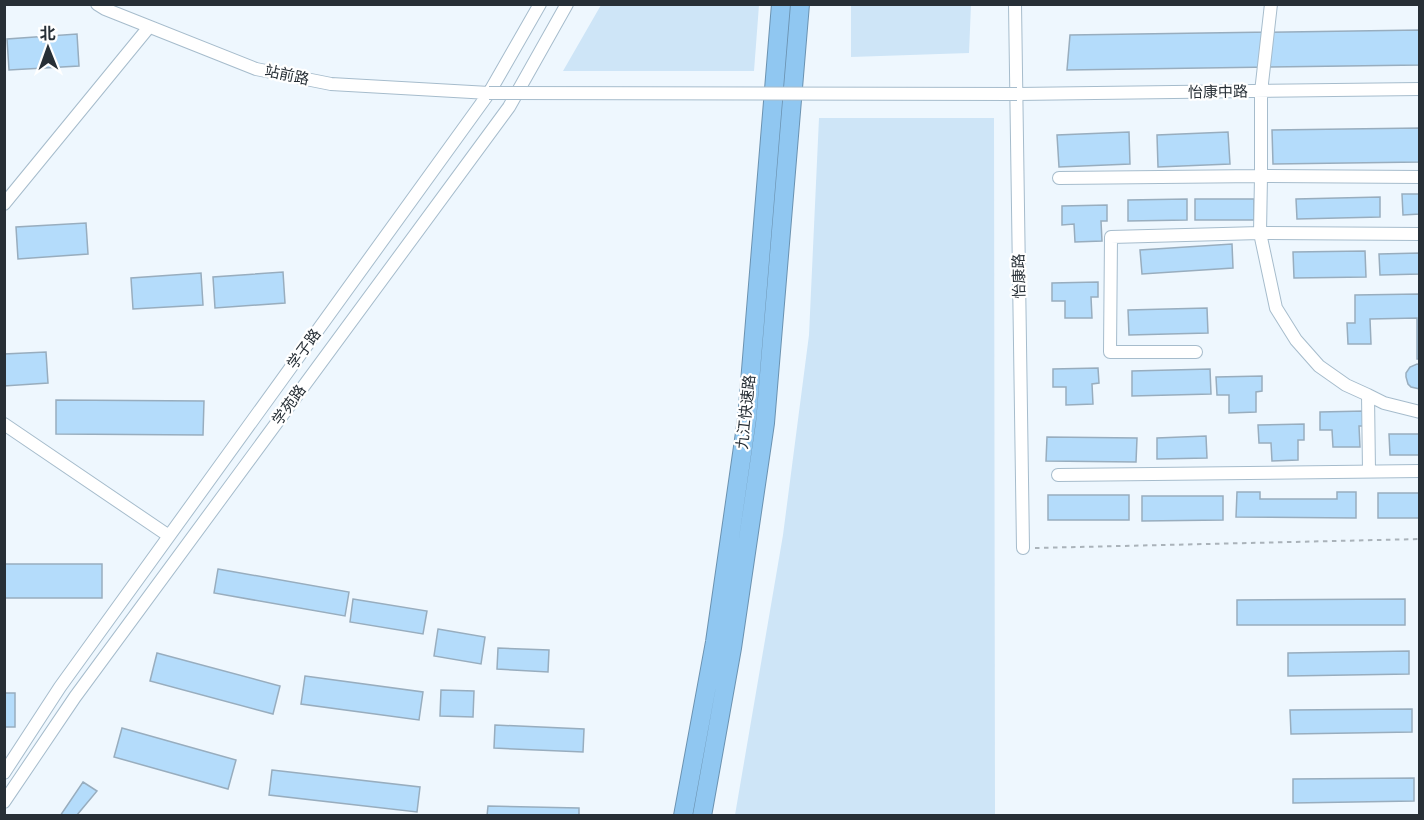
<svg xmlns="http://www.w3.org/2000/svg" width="1424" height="820" font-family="'DejaVu Sans','Noto Sans SC',sans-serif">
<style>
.green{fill:#cee5f7}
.building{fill:#b4dcfb;stroke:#98adbe;stroke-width:1.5}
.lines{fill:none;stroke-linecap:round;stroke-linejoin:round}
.minor-casing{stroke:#a6bccc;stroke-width:14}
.highway-casing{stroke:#6b92b0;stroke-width:20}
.path{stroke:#aab3ba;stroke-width:2;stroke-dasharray:4.5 4.5;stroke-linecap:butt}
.minor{stroke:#fff;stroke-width:12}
.highway{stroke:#90c7f1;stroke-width:18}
.minor-bridge-casing{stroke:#a6bccc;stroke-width:14;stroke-linecap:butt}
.minor-bridge{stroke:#fff;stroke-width:12}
.labels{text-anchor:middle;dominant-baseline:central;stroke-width:4.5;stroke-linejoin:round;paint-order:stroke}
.street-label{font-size:15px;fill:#272f36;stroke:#fff}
</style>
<rect width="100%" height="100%" fill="#eef7fe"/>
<path class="green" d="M601,5H759L754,71H563Z
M851,5H971L969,53L851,57Z
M819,118H994L995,815H735L783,535L809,335Z"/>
<path class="building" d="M1420,30V65L1067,70L1070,35Z
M77,34L79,66L9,70L7,39Z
M1420,128V162L1273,164L1272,130Z
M1129,132L1130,164L1059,167L1057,135Z
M1228,132L1230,164L1158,167L1157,135Z
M1402,194H1420V214L1403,215Z
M1380,197V217L1297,219L1296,199Z
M1187,199V220L1128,221V200Z
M1195,199H1254V220H1195Z
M1107,205V221H1101L1102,241L1075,242L1074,224L1062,225V206Z
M86,223L88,254L18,259L16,227Z
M1232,244L1233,268L1142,274L1140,250Z
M1365,251L1366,277L1294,278L1293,252Z
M1420,253V274L1380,275L1379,254Z
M283,272L285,303L215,308L213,277Z
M201,273L203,305L133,309L131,278Z
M1098,282V297H1091L1092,318H1065V301H1052V283Z
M1419,294L1420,359H1417V318L1370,319L1371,344H1348L1347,323H1355V295Z
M1207,308L1208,333L1129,335L1128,310Z
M46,352L48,383L4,386V354Z
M1417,364L1420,365V389L1411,387L1408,384L1406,377V373L1410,367Z
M1098,368L1099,383L1092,384L1093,404L1066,405V387H1053V369Z
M1210,369L1211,394L1132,396V371Z
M1262,376V391L1256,392V412L1229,413V395H1217L1216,377Z
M56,400L204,401L203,435L56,434Z
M1365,411L1366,426H1359L1360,447H1333L1332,430H1320V412Z
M1304,424V440H1298V460L1272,461L1271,443H1259L1258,425Z
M1389,434H1420V455H1390Z
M1206,436L1207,458L1157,459V438Z
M1047,437L1137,438L1136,462L1046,461Z
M1237,492H1260V499H1337V492H1356V518L1236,517Z
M1378,493H1420V518H1378Z
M1048,495H1129V520H1048Z
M1142,496H1223V520L1142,521Z
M4,564H102V598H4Z
M218,569L349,592L345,616L214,593Z
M353,599L427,611L423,634L350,622Z
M1405,599V625H1237V600Z
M438,629L485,637L481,664L434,656Z
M498,648L549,650L548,672L497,669Z
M1409,651V674L1288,676V653Z
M157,653L280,686L273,714L150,681Z
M305,676L423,692L419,720L301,704Z
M441,690L474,691L473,717L440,716Z
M4,693H15V727H4Z
M1412,709V732L1291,734L1290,710Z
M495,725L584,729L583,752L494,748Z
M122,728L236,760L228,789L114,757Z
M272,770L420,787L417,812L269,795Z
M1414,778V801L1293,803V779Z
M83,782L97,791L77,815L80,816H60Z
M488,806L579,808V816H487Z"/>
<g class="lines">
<g class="minor-casing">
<path id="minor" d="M97,4L105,9L256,69L331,84L489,93
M1015,4L1023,548
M1271,4L1261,92V176L1260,233L1276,308L1296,340L1319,366L1346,385L1368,395L1384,403L1420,412
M1017,94L1420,89
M1059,178L1261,176L1420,177
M4,204L149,27
M1196,352H1110L1111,237L1260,233L1420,234
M1368,395L1369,471
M4,424L169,536
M1058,475L1420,471
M4,773L60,687L489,93L540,4
M4,802L75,697L509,107L567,4"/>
</g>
<g class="highway-casing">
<path id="highway" d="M683,816L715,642L747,419L781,4
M702,816L732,648L765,423L800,4"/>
</g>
<path class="path" d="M1035,548L1420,539"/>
<use href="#minor" class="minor"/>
<use href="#highway" class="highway"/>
<g class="minor-bridge-casing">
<path id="minor-bridge" d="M489,93L1017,94"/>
</g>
<use href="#minor-bridge" class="minor-bridge"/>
</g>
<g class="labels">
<g class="street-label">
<text transform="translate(287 75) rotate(12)">站前路</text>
<text transform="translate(1218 92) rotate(-1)">怡康中路</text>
<text transform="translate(1019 276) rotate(-91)">怡康路</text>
<text transform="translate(304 349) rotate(-54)">学子路</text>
<text transform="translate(289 405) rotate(-54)">学苑路</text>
<text transform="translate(746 412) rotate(-84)">九江快速路</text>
</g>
</g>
<rect width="1424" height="820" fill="none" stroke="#272f36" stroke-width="12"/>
<g transform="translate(48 48) rotate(359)" stroke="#ffffff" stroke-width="4.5" paint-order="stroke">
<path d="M0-4.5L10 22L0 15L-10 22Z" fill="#272f36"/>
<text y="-9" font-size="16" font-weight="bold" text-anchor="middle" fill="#272f36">北</text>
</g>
</svg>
